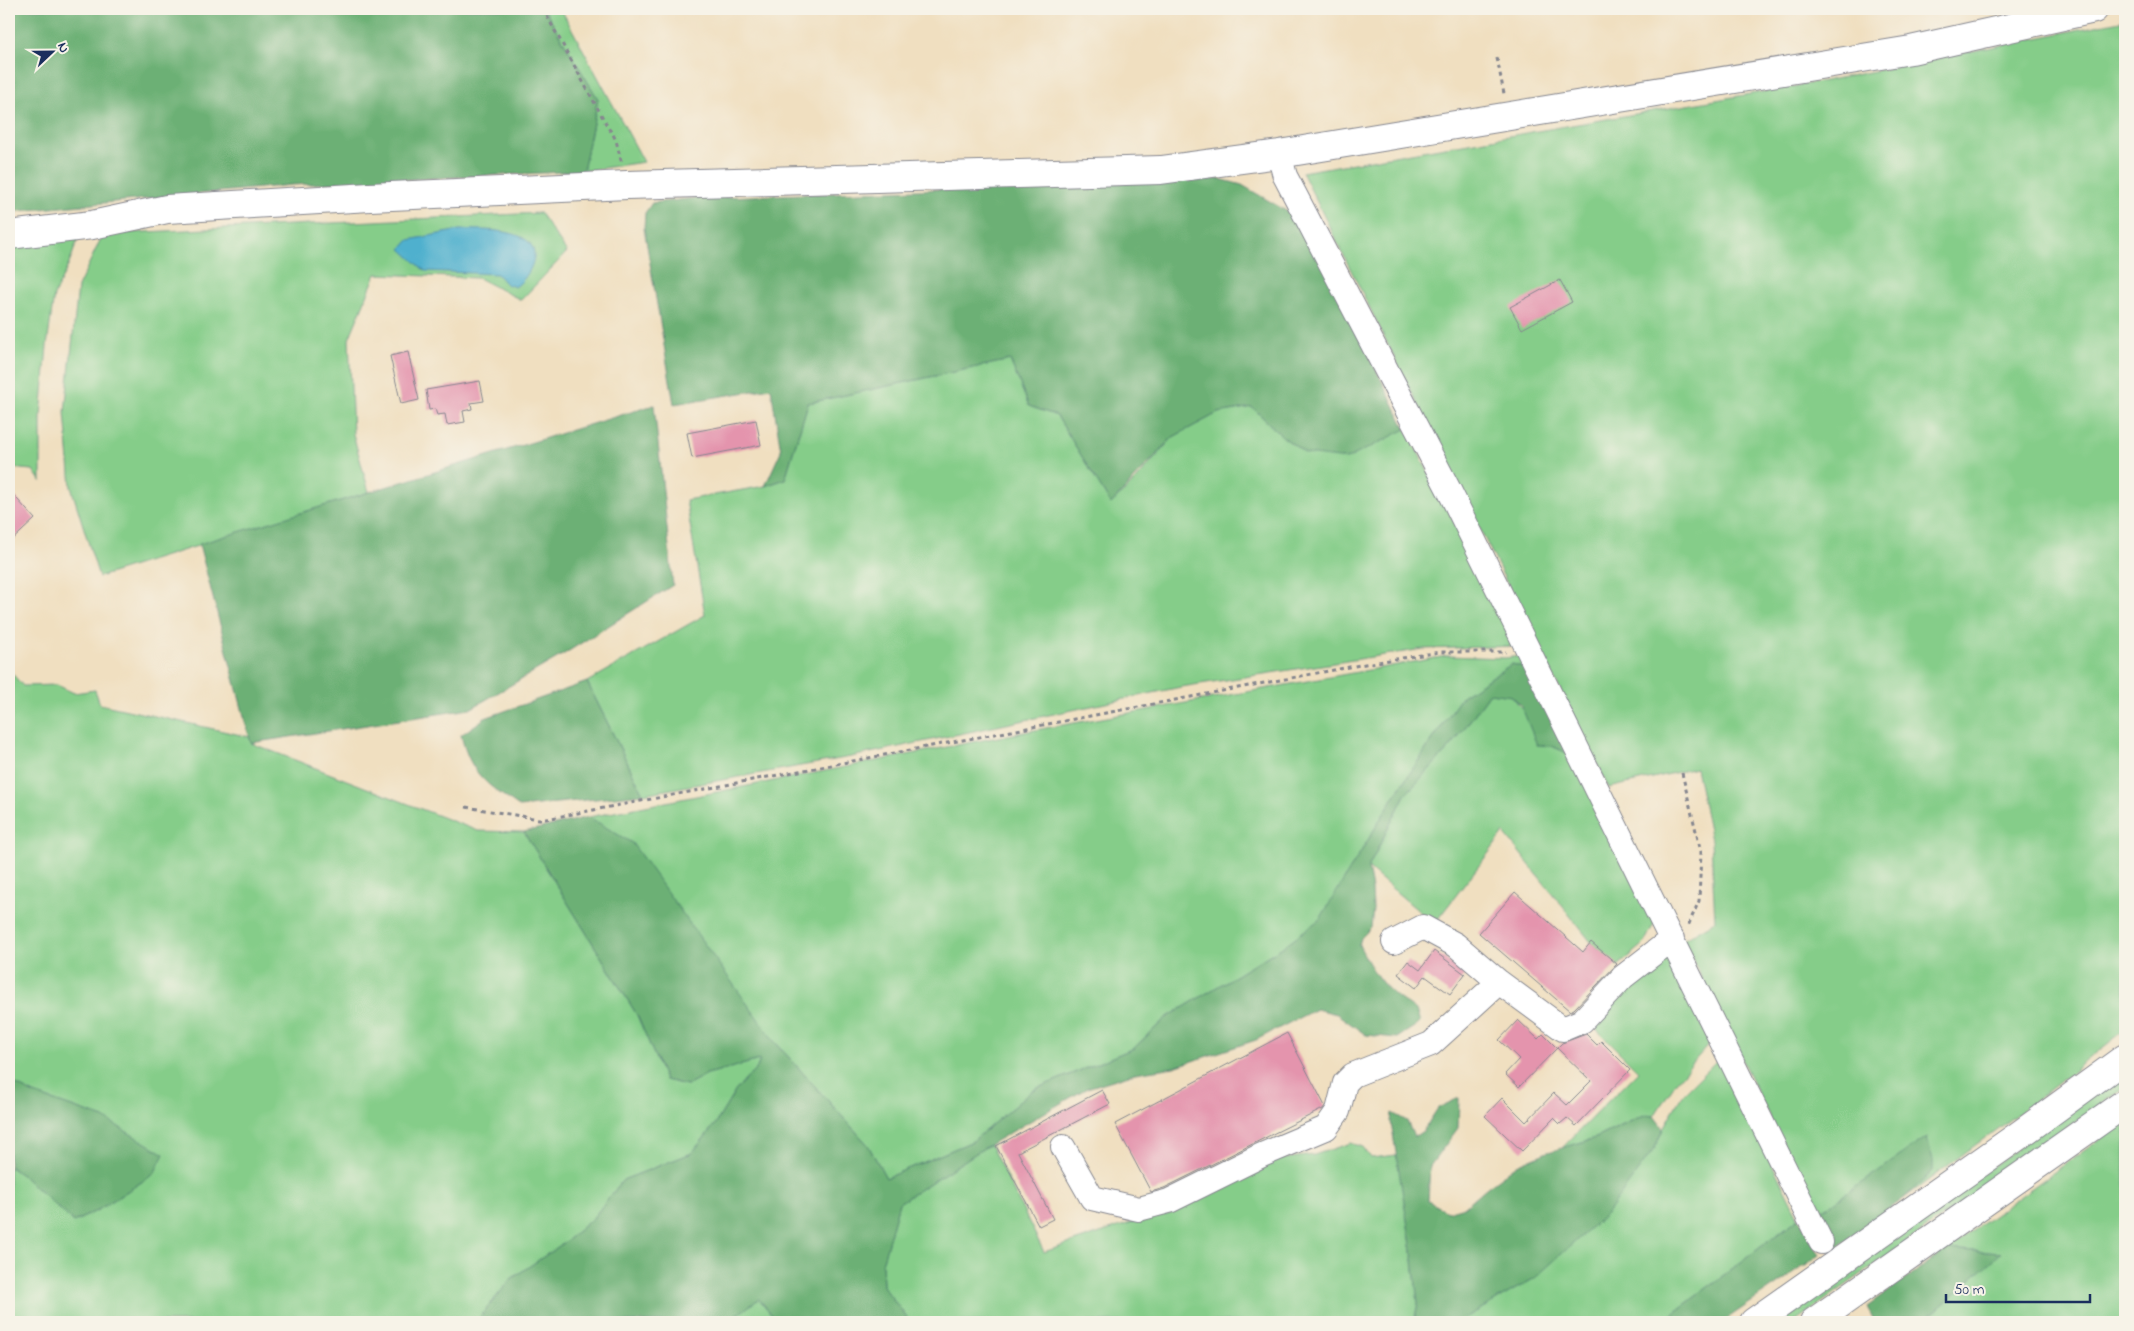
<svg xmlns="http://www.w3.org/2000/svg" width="2134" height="1331" font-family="'Indie Flower',sans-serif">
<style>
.green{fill:#85cd89;stroke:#507e74}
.forest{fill:#6cb075;stroke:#44706a}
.water{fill:#4fb0ce;stroke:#357096}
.building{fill:#e494ad}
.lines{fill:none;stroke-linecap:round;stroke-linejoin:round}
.minor-casing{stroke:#86878f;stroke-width:26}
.major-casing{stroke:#86878f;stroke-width:30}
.path{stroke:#86878f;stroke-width:3;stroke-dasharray:4 4;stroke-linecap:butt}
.minor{stroke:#fff;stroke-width:24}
.major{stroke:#fff;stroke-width:28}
</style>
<rect width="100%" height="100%" fill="#f7f3e8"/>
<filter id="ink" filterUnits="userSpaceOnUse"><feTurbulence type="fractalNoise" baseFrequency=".02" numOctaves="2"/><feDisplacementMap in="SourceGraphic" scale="10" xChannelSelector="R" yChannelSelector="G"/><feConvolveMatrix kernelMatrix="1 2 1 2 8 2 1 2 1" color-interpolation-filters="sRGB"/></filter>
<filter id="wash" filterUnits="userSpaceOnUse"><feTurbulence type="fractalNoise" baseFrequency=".0096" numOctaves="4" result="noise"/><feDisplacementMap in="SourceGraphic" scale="20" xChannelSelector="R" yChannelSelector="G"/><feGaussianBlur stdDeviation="1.12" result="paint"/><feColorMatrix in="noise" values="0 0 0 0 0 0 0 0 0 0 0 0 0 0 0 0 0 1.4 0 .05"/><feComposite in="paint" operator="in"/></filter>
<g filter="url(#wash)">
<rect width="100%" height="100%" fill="#f0dfc0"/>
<path class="green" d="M544,9H561L644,162L583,171L598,99Z
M2125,20V1030L2052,1088L1903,1199L1933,1171L1817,1214L1683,940L1715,921L1711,840L1696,768L1609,788L1302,172L1825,81Z
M540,213L567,252L521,300L478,278L376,274L349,339L353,434L369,492L99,577L71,487L65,412L78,287L103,234Z
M79,236L69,264L54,295L47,346L41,416V482L33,470L9,468V248Z
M1010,360L1029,406L1057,416L1111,504L1136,480L1173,437L1218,413L1252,407L1282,436L1306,454L1406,429L1518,646L1423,649L1181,687L851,757L643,794L587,682L705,615L686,500L765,486L785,479L808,403Z
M1447,656L1505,658L1521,656L1527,668L1512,664L1462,696L1394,797L1321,919L1281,948L1166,1018L1134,1048L1033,1090L973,1141L886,1178L868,1145L774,1041L589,817L1024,732Z
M9,670L23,686L57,685L74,693L95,690L100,704L250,737L251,743L478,831L524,832L637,1015L665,1080L687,1085L707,1074L760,1060L757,1068L736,1090L716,1123L692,1153L623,1180L593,1218L565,1242L511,1279L476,1322H9V1166L23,1176L74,1222L98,1210L154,1174L104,1118L34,1094L9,1081Z
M1490,693L1512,696L1552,746L1571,755L1656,920L1643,945L1618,966L1591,942L1504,833L1434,924L1368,868L1405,795L1452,745Z
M1668,951L1710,1043L1676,1082L1654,1116L1644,1115L1596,1138L1562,1148L1638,1071L1594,1027L1604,1010Z
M1719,1058L1799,1218L1662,1322H1458L1535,1278L1655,1148L1663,1128L1683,1094Z
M2125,1070V1087L1794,1322H1778Z
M2125,1121V1322H1923L2000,1253L1947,1249Z
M1351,1143L1363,1147L1371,1158L1397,1155L1412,1251L1418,1303L1414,1322H905L907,1318L883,1286L882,1263L899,1203L990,1144L1044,1252L1145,1218L1169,1214L1273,1160L1314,1155Z
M759,1298L778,1322H727Z"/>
<path class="forest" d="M9,9H544L598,99L583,171L292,185L9,212Z
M1220,179L1242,185L1300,219L1406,429L1347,459L1306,454L1282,436L1252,407L1218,413L1173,437L1111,504L1057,416L1029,406L1010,360L808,403L785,479L765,486L781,451L771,388L674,404L644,228L645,213L652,203L697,198Z
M654,405L673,585L564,654L470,709L251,743L199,544Z
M1512,664L1527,668L1571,755L1552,746L1537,745L1521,705L1512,696L1490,693L1452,745L1405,795L1368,868L1372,889L1373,909L1371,928L1361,938L1359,945C1375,976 1385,991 1416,1010L1420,1023L1397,1038L1366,1035L1337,1014L1316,1009L1256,1040L1174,1067L1135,1073L1087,1088L984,1148L899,1203L882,1264L883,1286L907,1318L905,1322H778L759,1299L727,1322H476L511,1279L565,1242L593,1218L623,1180L692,1153L716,1123L736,1090L757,1068L760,1060L707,1074L687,1085L665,1080L637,1015L524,832L589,817L632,843L774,1041L868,1145L886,1178L973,1141L1033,1090L1134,1048L1166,1018L1281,948L1320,919L1394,797L1462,696Z
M587,682L643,794L519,807C487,784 471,776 461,735L485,718Z
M9,1081L34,1094L104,1118L164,1154L154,1174L98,1210L74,1222L23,1176L9,1166Z
M1459,1098L1458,1128L1430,1166L1428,1201L1447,1212L1464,1207L1486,1188L1517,1165L1545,1153L1596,1138L1644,1115L1654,1116L1663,1128L1655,1148L1608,1212L1535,1278L1458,1322H1414L1418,1303L1412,1251L1391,1122L1392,1113L1407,1121L1414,1137L1423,1131L1438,1108Z
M1927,1137L1933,1161V1171L1903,1199L1835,1249L1817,1214Z
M1799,1218L1820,1255L1722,1322H1662Z
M1947,1249L2001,1253L1923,1322H1875L1867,1307Z"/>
<path class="water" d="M459,230C479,230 543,226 533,262C530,272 523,282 515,287L506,284L497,274L425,271L401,249L409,240Z"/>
<g id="blocks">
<path class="building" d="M1560,280L1572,302L1522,329L1510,307Z
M408,352L419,400L401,404L390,356Z
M480,381L484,401L471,403L472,409L463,411L465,422L447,425L445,414L437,415L435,409L429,410L426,390Z
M756,420L761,445L692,458L687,433Z
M9,490L35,519L9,543Z
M1515,892L1583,952L1591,942L1617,964L1574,1009L1570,1011L1479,933Z
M1434,951L1465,974L1450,994L1425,976L1416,988L1398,974L1408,961L1420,970Z
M1518,1020L1538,1039L1543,1034L1557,1048L1519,1087L1505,1074L1519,1059L1499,1040Z
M1287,1033L1325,1106L1323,1109L1164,1188L1151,1192L1115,1124Z
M1586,1034L1597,1045L1601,1041L1630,1070L1576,1126L1567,1118L1560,1124L1554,1118L1522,1151L1485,1116L1502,1098L1526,1122L1554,1093L1567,1105L1591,1081L1557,1048L1562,1043Z
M1102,1090L1110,1104L1018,1152L1053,1219L1039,1226L996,1146Z"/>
</g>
</g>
<g filter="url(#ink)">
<use href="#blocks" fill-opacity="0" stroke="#86878f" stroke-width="1"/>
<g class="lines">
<g class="minor-casing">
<path id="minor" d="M1279,154L1285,176L1449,490L1821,1242
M1394,942L1423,927L1456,945L1499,982L1563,1029L1582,1021L1623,977L1672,939
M1063,1147L1092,1198L1139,1209L1169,1201L1262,1155L1326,1128L1338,1111L1345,1083L1353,1075L1431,1044L1499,982"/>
</g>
<g class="major-casing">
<path id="major" d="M9,235L92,225L167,209L370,197L627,185L1161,170L1279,154L1911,50L2094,9
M1754,1322L2018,1136L2125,1058
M1814,1322L2125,1103"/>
</g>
<path class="path" d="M543,9L609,129C619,141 617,150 622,163
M1497,58L1504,94
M1682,773L1701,852L1699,901L1688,926
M466,807L539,819H546L1365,664L1440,652H1506"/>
<use href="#minor" class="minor"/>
<use href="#major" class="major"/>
</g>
</g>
<rect width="2134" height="1331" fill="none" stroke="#f7f3e8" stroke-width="30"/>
<g transform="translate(52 52) rotate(68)" stroke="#f7f3e8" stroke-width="4" paint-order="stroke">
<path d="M0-4L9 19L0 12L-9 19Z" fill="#1b2f5e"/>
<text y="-8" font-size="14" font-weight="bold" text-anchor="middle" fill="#1b2f5e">N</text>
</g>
<path d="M1946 1294v8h144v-8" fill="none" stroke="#1b2f5e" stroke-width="2.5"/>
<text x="1954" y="1294" font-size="15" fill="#1b2f5e" stroke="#f7f3e8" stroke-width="4" paint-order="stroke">50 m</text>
</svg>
